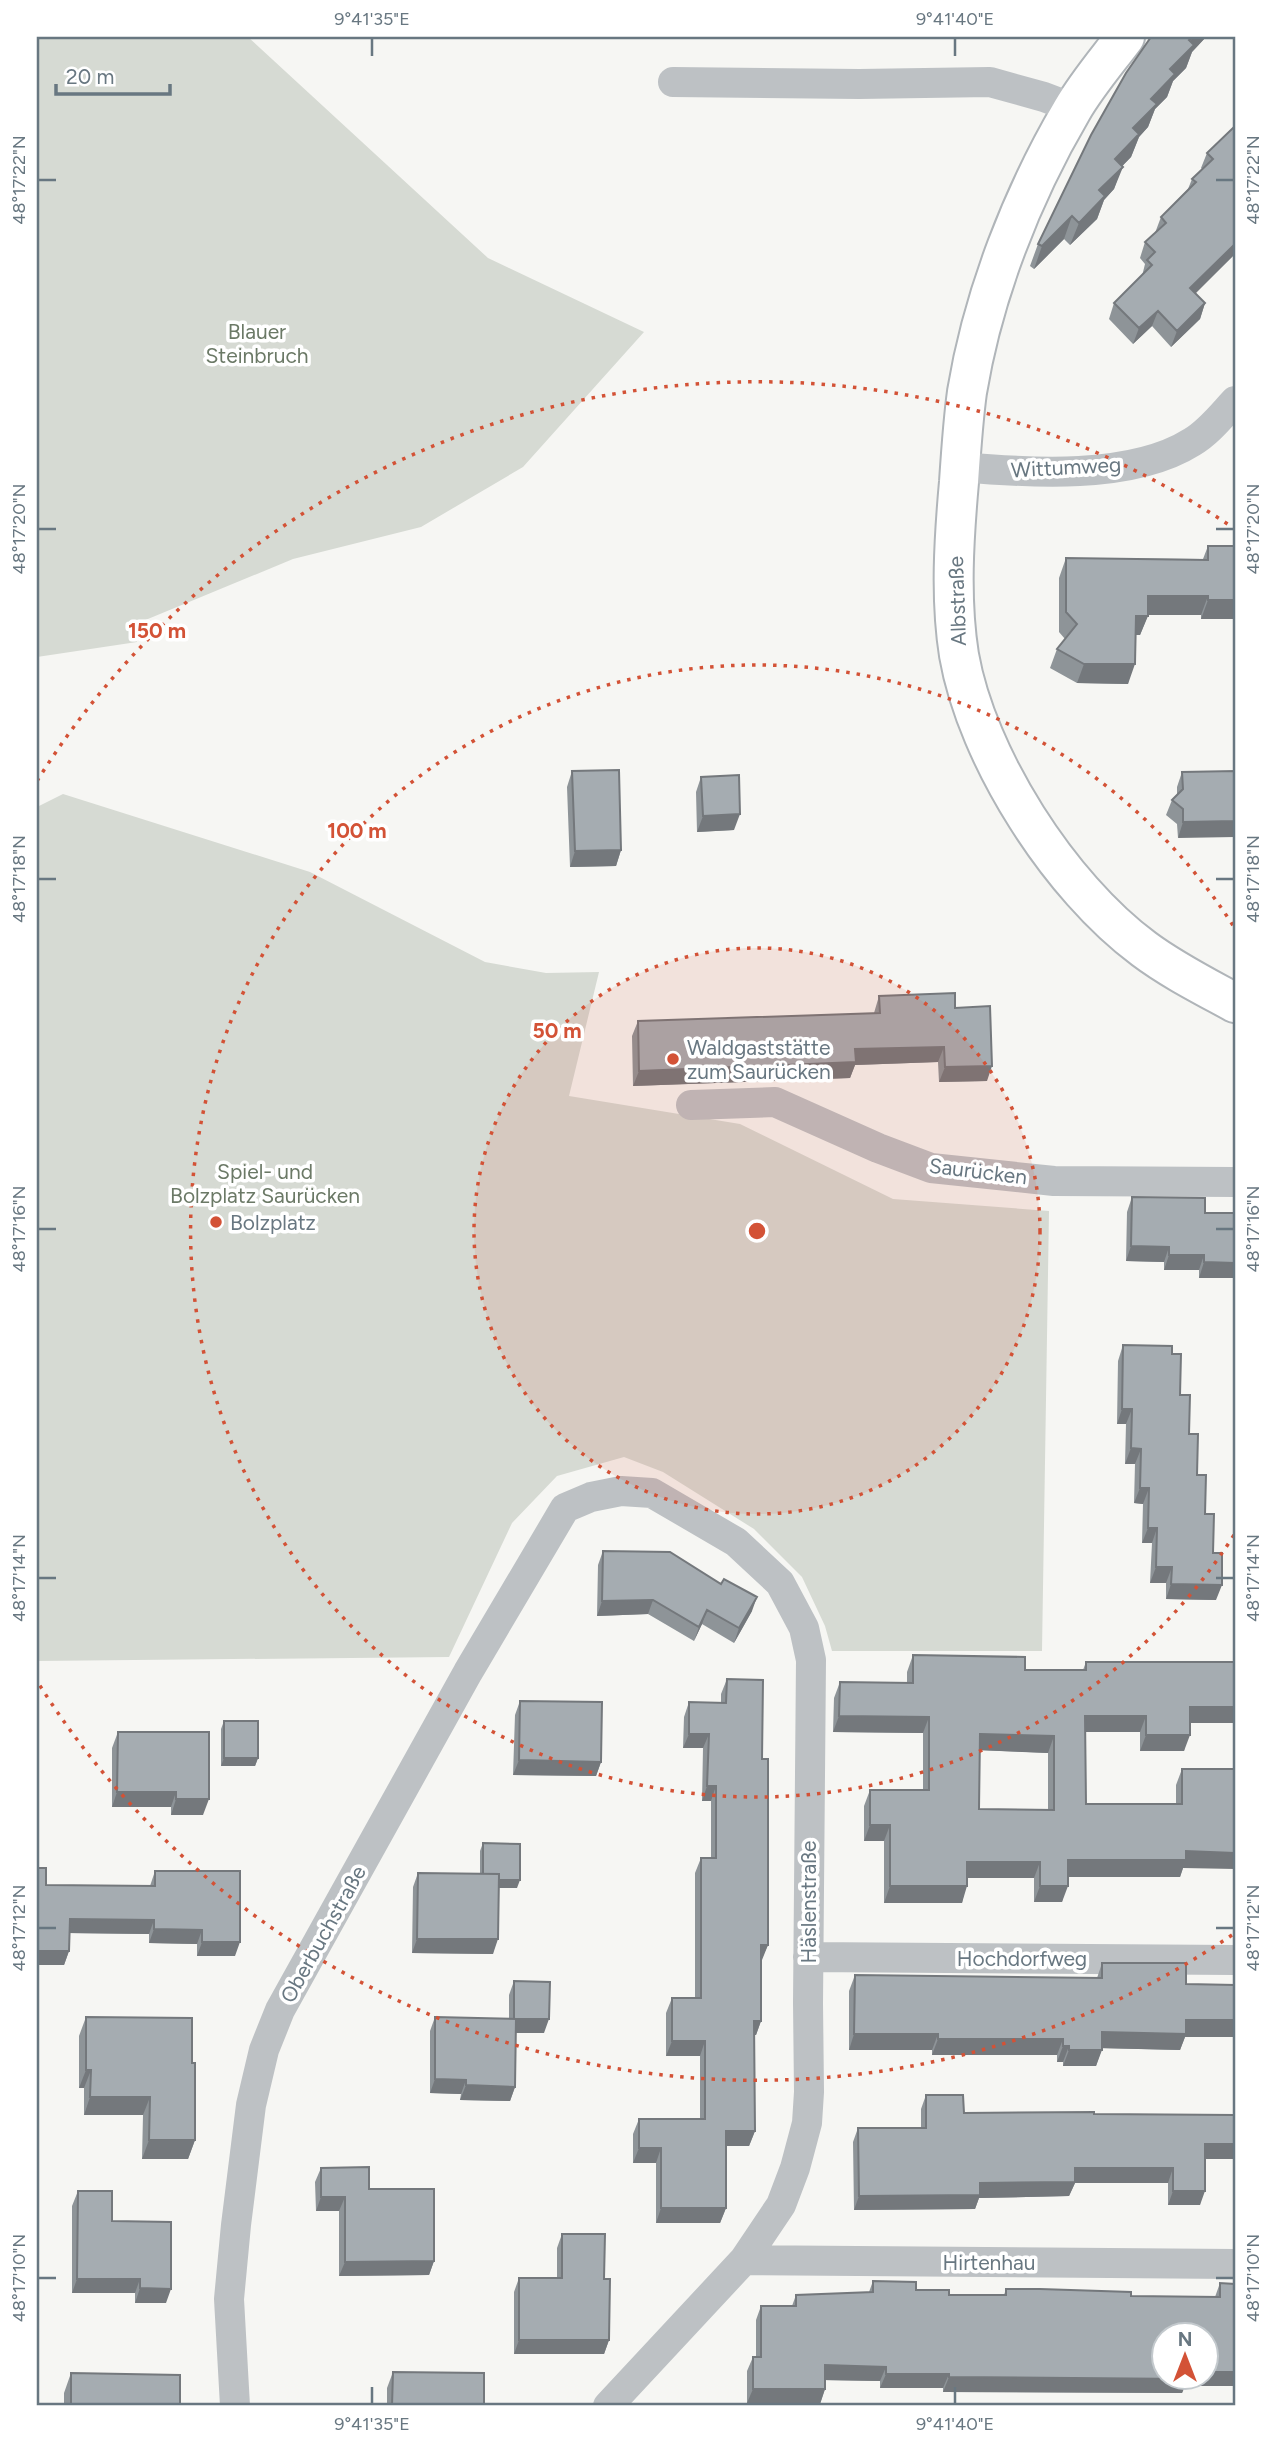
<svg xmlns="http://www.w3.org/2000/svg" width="1272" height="2443" font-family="Figtree,sans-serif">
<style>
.green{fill:#d6dad3}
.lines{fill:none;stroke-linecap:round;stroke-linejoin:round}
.secondary-casing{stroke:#b0b5b9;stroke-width:42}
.street{stroke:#bdc1c4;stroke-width:30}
.secondary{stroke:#fff;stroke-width:38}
.wall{fill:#8e9498;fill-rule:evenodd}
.shaded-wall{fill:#74787c}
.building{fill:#a5acb1;stroke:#74787c;stroke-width:2;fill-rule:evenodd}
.ticks{fill:none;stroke:#687781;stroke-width:2.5}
.ring{fill:none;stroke:#d35236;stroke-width:3.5;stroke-dasharray:3.5 7}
.poi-dot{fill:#d35236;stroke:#fff;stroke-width:2.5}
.labels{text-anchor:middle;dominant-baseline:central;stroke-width:7;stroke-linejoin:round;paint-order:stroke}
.park-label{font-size:21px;fill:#6b7966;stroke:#fff}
.street-label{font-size:21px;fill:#687781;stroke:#fff}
.poi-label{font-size:21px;fill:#687781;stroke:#fff;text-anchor:start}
.centre{fill:#d35236;stroke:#fff;stroke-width:3.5}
.ring-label{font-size:21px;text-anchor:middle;font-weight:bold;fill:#d35236;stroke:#fff;stroke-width:7;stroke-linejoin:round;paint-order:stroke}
.neatline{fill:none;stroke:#687781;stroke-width:2.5}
.ticks-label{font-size:18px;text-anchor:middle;fill:#687781}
</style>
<rect width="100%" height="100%" fill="#f6f6f3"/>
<path class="green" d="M37,37H248L488,258L644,332L523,467L421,527L293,559L131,626L137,642L37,657Z
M63,794L310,872L485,962L546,973L599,972L569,1096L740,1124L893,1199L1049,1211L1042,1651H832L825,1626L802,1577L754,1529L663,1472L624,1457L557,1476L512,1523L449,1657L37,1661V807Z"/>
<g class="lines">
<g class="secondary-casing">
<path id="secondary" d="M1125,37C1107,61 1087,84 1072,110C1022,195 983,295 967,392C963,421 961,452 959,482C954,538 950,599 959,655C977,758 1060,887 1144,949C1172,970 1204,986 1235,1003"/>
</g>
<path class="street" d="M673,82L859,84L990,82L1044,97L1073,108
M960,467C1029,473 1132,480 1192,442C1209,432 1222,415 1235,401
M691,1105L775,1102L878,1148L931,1168L1054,1181L1235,1182
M808,1957L1235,1960
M744,2260L1235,2264
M235,2406L229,2299L236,2225L251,2105L264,2050L280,2010L468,1672L565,1508L591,1497L621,1491L652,1493L736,1542L780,1583L804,1628L811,1660L808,2003L809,2092L807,2123L795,2168L781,2205L744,2260L608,2406"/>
<use href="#secondary" class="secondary"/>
</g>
<path class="wall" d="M1151,37H1206L1192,52L1186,68L1173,81L1167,97L1155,109L1148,127L1139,137L1131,157L1122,166L1114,189L1104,200L1097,219L1070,245L1064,239L1034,269L1030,266L1038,244Z
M1235,121V254L1195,293L1205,303L1200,319L1171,347L1152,326L1133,344L1109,319L1114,303L1142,276L1145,264L1140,258L1145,242L1155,233L1161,217L1188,189L1192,179L1202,169L1201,168L1207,153L1233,128Z
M1208,546L1235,619H1201V615H1148L1140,635H1136L1128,684L1077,683L1050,668L1057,649L1065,639L1059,632V578L1066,558L1203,559Z
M572,771L621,850L616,866L570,867L567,787Z
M1235,771L1178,838L1177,824L1166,815L1172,800L1177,795V787L1182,772Z
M701,777L734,830L697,832L696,792Z
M879,996L955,1008L987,1081L939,1082L938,1062L855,1065L850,1078L633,1086L632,1036L638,1021L874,1013Z
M1132,1197L1205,1213H1235V1278H1199V1270H1164V1262L1126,1261L1127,1212Z
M1123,1345L1172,1354L1213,1553L1216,1600L1166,1599V1583H1150L1152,1543H1142L1143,1504L1134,1503L1135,1464H1125L1126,1424H1117L1118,1361Z
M603,1551L752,1611L734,1643L702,1624L694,1641L648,1614L597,1616L598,1565Z
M913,1655L1025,1670H1083L1086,1662L1235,1723H1190L1184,1751H1140V1732H1086V1804H1176V1785L1182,1769L1183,1868L1180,1877H1068L1062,1902H1034V1878H967L962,1903H884V1841H864V1806L870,1790H923V1733L833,1732L834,1698L840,1682L907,1683V1672ZM980,1750L1048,1753V1810L979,1809Z
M727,1679L762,1759L768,1945L761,1960V2021L756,2035H754L755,2131L749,2146H726V2208L720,2223H656V2163H633V2134L639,2119H700V2056H666V2013L672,1998H695V1873L701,1858H711V1801H702L703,1748H683L684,1717L689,1702L721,1703V1694Z
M520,1701L601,1762L596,1776L513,1775L515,1715Z
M224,1721L258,1758L255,1766H221V1729Z
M118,1732L203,1815H171V1807H112V1748Z
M483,1843L517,1888H499L493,1954L412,1953L413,1887L418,1873L480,1874V1851Z
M37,1868L46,1885L150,1886L155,1871L235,1956H197V1944L149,1943V1934L70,1933L69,1951L64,1965H37Z
M1102,1963L1186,1984L1235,2037H1185L1180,2050L1102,2048L1096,2066H1063V2062H1057V2055H932V2050H849V1991L855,1975L1097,1978Z
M514,1981L544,2033H516L515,2087L510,2101L460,2100L461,2094L430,2093V2031L435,2017L509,2019V1995Z
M86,2017L192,2063L195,2140L188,2159H142L143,2115H84V2088H79V2036Z
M926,2095L964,2113L1094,2114L1235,2159H1205L1200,2205H1168V2183H1075L1069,2196L979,2198L975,2209L854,2210L853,2142L858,2128H921V2109Z
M321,2168L369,2189L434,2261L429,2275L339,2276V2211H316L315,2182Z
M78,2191L112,2221L166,2303H135V2293H72V2206Z
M562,2234L609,2340L604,2354H514V2292L519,2278H557V2248Z
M873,2281L916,2290L949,2295H1004L1006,2289L1131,2296L1215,2297L1220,2283L1235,2386H1185L1182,2393L943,2392V2388H880V2381L825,2380V2389L820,2404L747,2403V2371L753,2357H756V2320L761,2306H792L796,2295L869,2292Z
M393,2372L484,2406H387V2388Z
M71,2373L180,2406H64V2393Z"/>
<path class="shaded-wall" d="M608,37H624L607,39Z
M1193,37H1206L1192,52L1186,68L1173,81L1167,97L1155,109L1148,127L1139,137L1131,157L1107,182L1115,159L1133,128L1151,99Z
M1123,167L1114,189L1104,200L1097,219L1070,245L1079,223L1099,190Z
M1072,216L1064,239L1034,269L1042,246Z
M1235,244V254L1185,304L1190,288Z
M1205,303L1200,319L1171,347L1177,331Z
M1158,311L1152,326L1133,344L1139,328Z
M1148,596H1208L1201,615H1140Z
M1208,600H1235V619H1201Z
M1136,616H1148L1140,635H1129Z
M1084,664H1135L1128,684L1077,683Z
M740,814L734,830L697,832L703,816Z
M1235,821V837L1178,838L1183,822Z
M621,850L616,866L570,867L575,851Z
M944,1047L938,1062L855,1065L850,1078L633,1086L639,1071L855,1049Z
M992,1066L987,1081L939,1082L945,1067Z
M1131,1246L1169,1247L1164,1262L1126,1261Z
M1169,1255H1204L1199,1270H1164Z
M1204,1262L1235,1263V1278H1199Z
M1122,1409H1132L1126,1424H1117Z
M1131,1448L1141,1449L1135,1464H1125Z
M1140,1488H1149L1143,1504L1134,1503Z
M1148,1528H1157L1152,1543H1142Z
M1156,1567H1172L1166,1583H1150Z
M1171,1584L1222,1585L1216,1600L1166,1599Z
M757,1597L752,1611L734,1643L739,1628Z
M653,1600L648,1614L597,1616L602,1601Z
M707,1610L702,1624L694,1641L699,1627Z
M1190,1707H1235V1723H1184Z
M839,1716L929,1717L923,1733L833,1732Z
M1085,1716H1146L1140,1732H1080Z
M689,1734H709L703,1748H683Z
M980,1734L1054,1736L1048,1753L975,1750Z
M1146,1735H1190L1184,1751H1140Z
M224,1758H258L255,1766H221Z
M519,1760L601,1762L596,1776L513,1775Z
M707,1786H716L711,1801H702Z
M117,1792H176L171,1807H112Z
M176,1799H209L203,1815H171Z
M870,1825H890L884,1841H864Z
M1186,1851L1235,1853V1869L1183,1868L1180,1877H1063L1068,1860Z
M967,1862H1040L1034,1878H962Z
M483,1880H520L517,1888H480Z
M890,1886H967L962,1903H884Z
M1040,1886H1068L1062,1902H1034Z
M70,1919L154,1920L149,1934L65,1933Z
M154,1929L202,1930L197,1944L149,1943Z
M417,1939H498L493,1954L412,1953Z
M202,1942H240L235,1956H197Z
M761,1945H768L762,1960H756Z
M37,1951H69L64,1965H37Z
M514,2019H549L544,2033H509Z
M1186,2020H1235V2037H1185L1180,2050L1096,2048L1102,2032Z
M754,2021H761L756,2035H749Z
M854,2034H938L932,2050H849Z
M938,2039H1063L1057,2055H932Z
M672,2041H705L700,2056H666Z
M1063,2046H1069L1063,2062H1057Z
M1069,2050H1102L1096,2066H1063Z
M86,2070H91L84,2088H79Z
M435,2079L466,2080L461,2094L430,2093Z
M466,2085L515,2087L510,2101L460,2100Z
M90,2097H150L143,2115H84Z
M726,2131H755L749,2146H720Z
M149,2140H195L188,2159H142Z
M1205,2144H1235V2159H1200Z
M639,2148H661L656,2163H633Z
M1075,2168H1173L1168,2183H1075L1069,2196L979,2198L975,2209L854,2210L859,2196L980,2183Z
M1173,2191H1205L1200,2205H1168Z
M321,2197H345L339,2211H316Z
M661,2208H726L720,2223H656Z
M434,2261L429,2275L339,2276L345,2262Z
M77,2279H140L135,2293H72Z
M140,2288L171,2289L166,2303H135Z
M519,2340H609L604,2354H514Z
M825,2365L886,2367L880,2381L820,2380Z
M1206,2372H1235V2386H1185L1182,2393L943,2392L949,2377L1206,2376Z
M886,2374H949L943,2388H880Z
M753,2389H825L820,2404L747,2403Z"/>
<path class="building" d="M1151,37H1193L1189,40L1194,45L1170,69L1175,74L1151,99L1157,104L1133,128L1139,134L1115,159L1123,167L1099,190L1105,196L1079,223L1072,216L1042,246L1038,244L1091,135L1126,73Z
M1235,126V244L1190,288L1205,303L1177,331L1158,311L1139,328L1114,303L1152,265L1147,260L1155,252L1145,242L1166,223L1161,217L1196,182L1192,179L1213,159L1207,153Z
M1208,546H1235V600H1208V596H1148V616H1136L1135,664H1084L1057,649L1077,624L1066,612V558L1208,560Z
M619,770L621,850L575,851L572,771Z
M1235,771V821L1183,822V809L1172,800L1183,789L1182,772Z
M739,775L740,814L703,816L701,777Z
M955,993V1008L990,1006L992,1066L945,1067L944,1047L855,1049L856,1062L639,1071L638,1021L880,1013L879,996Z
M1132,1197L1205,1198V1213H1235V1263L1204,1262V1255H1169V1247L1131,1246Z
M1123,1345L1172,1346V1354H1181L1180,1395H1190L1189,1434H1198L1197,1475H1206L1205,1514H1214L1213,1553H1222V1585L1171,1584L1172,1567H1156L1157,1528H1148L1149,1488H1140L1141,1449L1131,1448L1132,1409H1122Z
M603,1551L670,1552L721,1584L724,1579L757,1597L739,1628L707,1610L699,1627L653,1600L602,1601Z
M913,1655L1025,1657V1670H1086V1662H1235V1707H1190V1735H1146V1716H1085L1086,1804H1182V1769H1235V1853L1186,1851V1860H1068V1886H1040V1862H967V1886H890V1825H870V1790H929V1717L839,1716L840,1682L913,1683ZM980,1734L1054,1736V1810L979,1809Z
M727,1679L763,1680L762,1759H768V1945H761V2021H754L755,2131H726V2208H661V2148H639V2119H705V2041H672V1998H701V1858H716V1786H707L709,1734H689V1702L726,1703Z
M520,1701L602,1702L601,1762L519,1760Z
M224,1721H258V1758H224Z
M118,1732H209V1799H176V1792H117Z
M483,1843L520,1844V1880H499V1874H483Z
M37,1868H46V1885L155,1886V1871H240V1942H202V1930L154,1929V1920L70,1919L69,1951H37Z
M418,1873L499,1874L498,1939H417Z
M1102,1963H1186V1984L1235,1985V2020H1186V2034L1102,2032V2050H1069V2046H1063V2039H938V2034H854L855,1975L1102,1978Z
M514,1981L550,1982L549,2019H514Z
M86,2017L192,2018V2063H195V2140H149L150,2097H90L91,2070H86Z
M435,2017L516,2019L515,2087L466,2085V2080L435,2079Z
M926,2095H963L964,2113L1094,2112V2114L1235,2115V2144H1205V2191H1173V2168H1075V2182L980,2183V2195L859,2196L858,2128H926Z
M369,2167V2189H434V2261L345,2262V2197H321V2168Z
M78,2191H112V2221L171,2222V2289L140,2288V2279H77Z
M562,2234H605L604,2279H610L609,2340H519V2278H562Z
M873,2281L916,2282V2290H949V2295H1006V2289H1040L1131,2292V2296L1220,2297V2283L1235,2284V2372H1206V2334H1164V2376H1188V2379L949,2377V2374H886V2367L825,2365V2389H753V2357H761V2306H796V2295L873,2292Z
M393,2372L484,2373V2406H392Z
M71,2373L180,2375V2406H71Z"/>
<path class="ticks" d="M372,38V56M955,38V56M38,180H56M1216,180H1234M38,529H56M1216,529H1234M38,879H56M1216,879H1234M38,1229H56M1216,1229H1234M38,1578H56M1216,1578H1234M38,1928H56M1216,1928H1234M38,2278H56M1216,2278H1234M372,2387V2404M955,2387V2404"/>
<circle cx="757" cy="1231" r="283" fill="#d35236" fill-opacity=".12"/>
<g class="ring">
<circle cx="757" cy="1231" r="283"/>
<path d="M1234 1535A566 566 0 1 1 1234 927"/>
<path d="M1232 1935A849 849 0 0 1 37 1681M37 781A849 849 0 0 1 1232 527"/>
</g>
<g class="poi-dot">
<circle cx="673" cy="1059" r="7"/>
<circle cx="216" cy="1222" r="7"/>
</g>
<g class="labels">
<g class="park-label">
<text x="257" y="331">Blauer<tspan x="257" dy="24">Steinbruch</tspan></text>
<text x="265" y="1171">Spiel- und<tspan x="265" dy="24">Bolzplatz Saurücken</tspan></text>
</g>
<g class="street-label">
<text transform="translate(1066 467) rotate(-3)">Wittumweg</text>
<text transform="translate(957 601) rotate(-92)">Albstraße</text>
<text transform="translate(978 1171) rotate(7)">Saurücken</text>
<text transform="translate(808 1902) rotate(-90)">Häslenstraße</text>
<text transform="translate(323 1934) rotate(-61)">Oberbuchstraße</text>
<text x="1022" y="1958">Hochdorfweg</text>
<text x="989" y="2262">Hirtenhau</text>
</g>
<g class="poi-label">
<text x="687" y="1047">Waldgaststätte<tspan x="687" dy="24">zum Saurücken</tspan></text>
<text x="230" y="1222">Bolzplatz</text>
</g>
</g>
<circle cx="757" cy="1231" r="10" class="centre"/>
<g class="ring-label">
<text x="157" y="638">150 m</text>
<text x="357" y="838">100 m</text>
<text x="557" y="1038">50 m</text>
</g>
<rect width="1272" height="2443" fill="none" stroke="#ffffff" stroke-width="77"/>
<g transform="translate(1185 2356)"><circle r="33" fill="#ffffff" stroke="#c3c9cd" stroke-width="2"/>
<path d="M0-5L12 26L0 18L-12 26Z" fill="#d35236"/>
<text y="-10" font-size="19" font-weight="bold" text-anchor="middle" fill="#687781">N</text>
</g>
<path d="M56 84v10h114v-10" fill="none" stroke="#687781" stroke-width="3.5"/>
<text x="66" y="84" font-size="21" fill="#687781" stroke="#ffffff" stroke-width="5" paint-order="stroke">20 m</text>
<rect x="38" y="38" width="1196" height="2366" class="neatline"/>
<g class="ticks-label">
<text x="372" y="25">9°41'35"E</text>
<text x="955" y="25">9°41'40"E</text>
<text transform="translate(19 180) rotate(-90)" y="6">48°17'22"N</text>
<text transform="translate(1253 180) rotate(-90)" y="6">48°17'22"N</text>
<text transform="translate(19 529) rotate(-90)" y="6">48°17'20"N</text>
<text transform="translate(1253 529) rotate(-90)" y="6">48°17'20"N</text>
<text transform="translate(19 879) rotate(-90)" y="6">48°17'18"N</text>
<text transform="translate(1253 879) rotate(-90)" y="6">48°17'18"N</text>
<text transform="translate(19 1229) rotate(-90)" y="6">48°17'16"N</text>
<text transform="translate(1253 1229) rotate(-90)" y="6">48°17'16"N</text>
<text transform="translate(19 1578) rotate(-90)" y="6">48°17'14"N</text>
<text transform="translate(1253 1578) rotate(-90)" y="6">48°17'14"N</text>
<text transform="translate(19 1928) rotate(-90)" y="6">48°17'12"N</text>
<text transform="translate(1253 1928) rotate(-90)" y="6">48°17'12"N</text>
<text transform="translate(19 2278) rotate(-90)" y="6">48°17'10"N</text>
<text transform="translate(1253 2278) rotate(-90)" y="6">48°17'10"N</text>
<text x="372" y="2430">9°41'35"E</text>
<text x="955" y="2430">9°41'40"E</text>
</g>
</svg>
